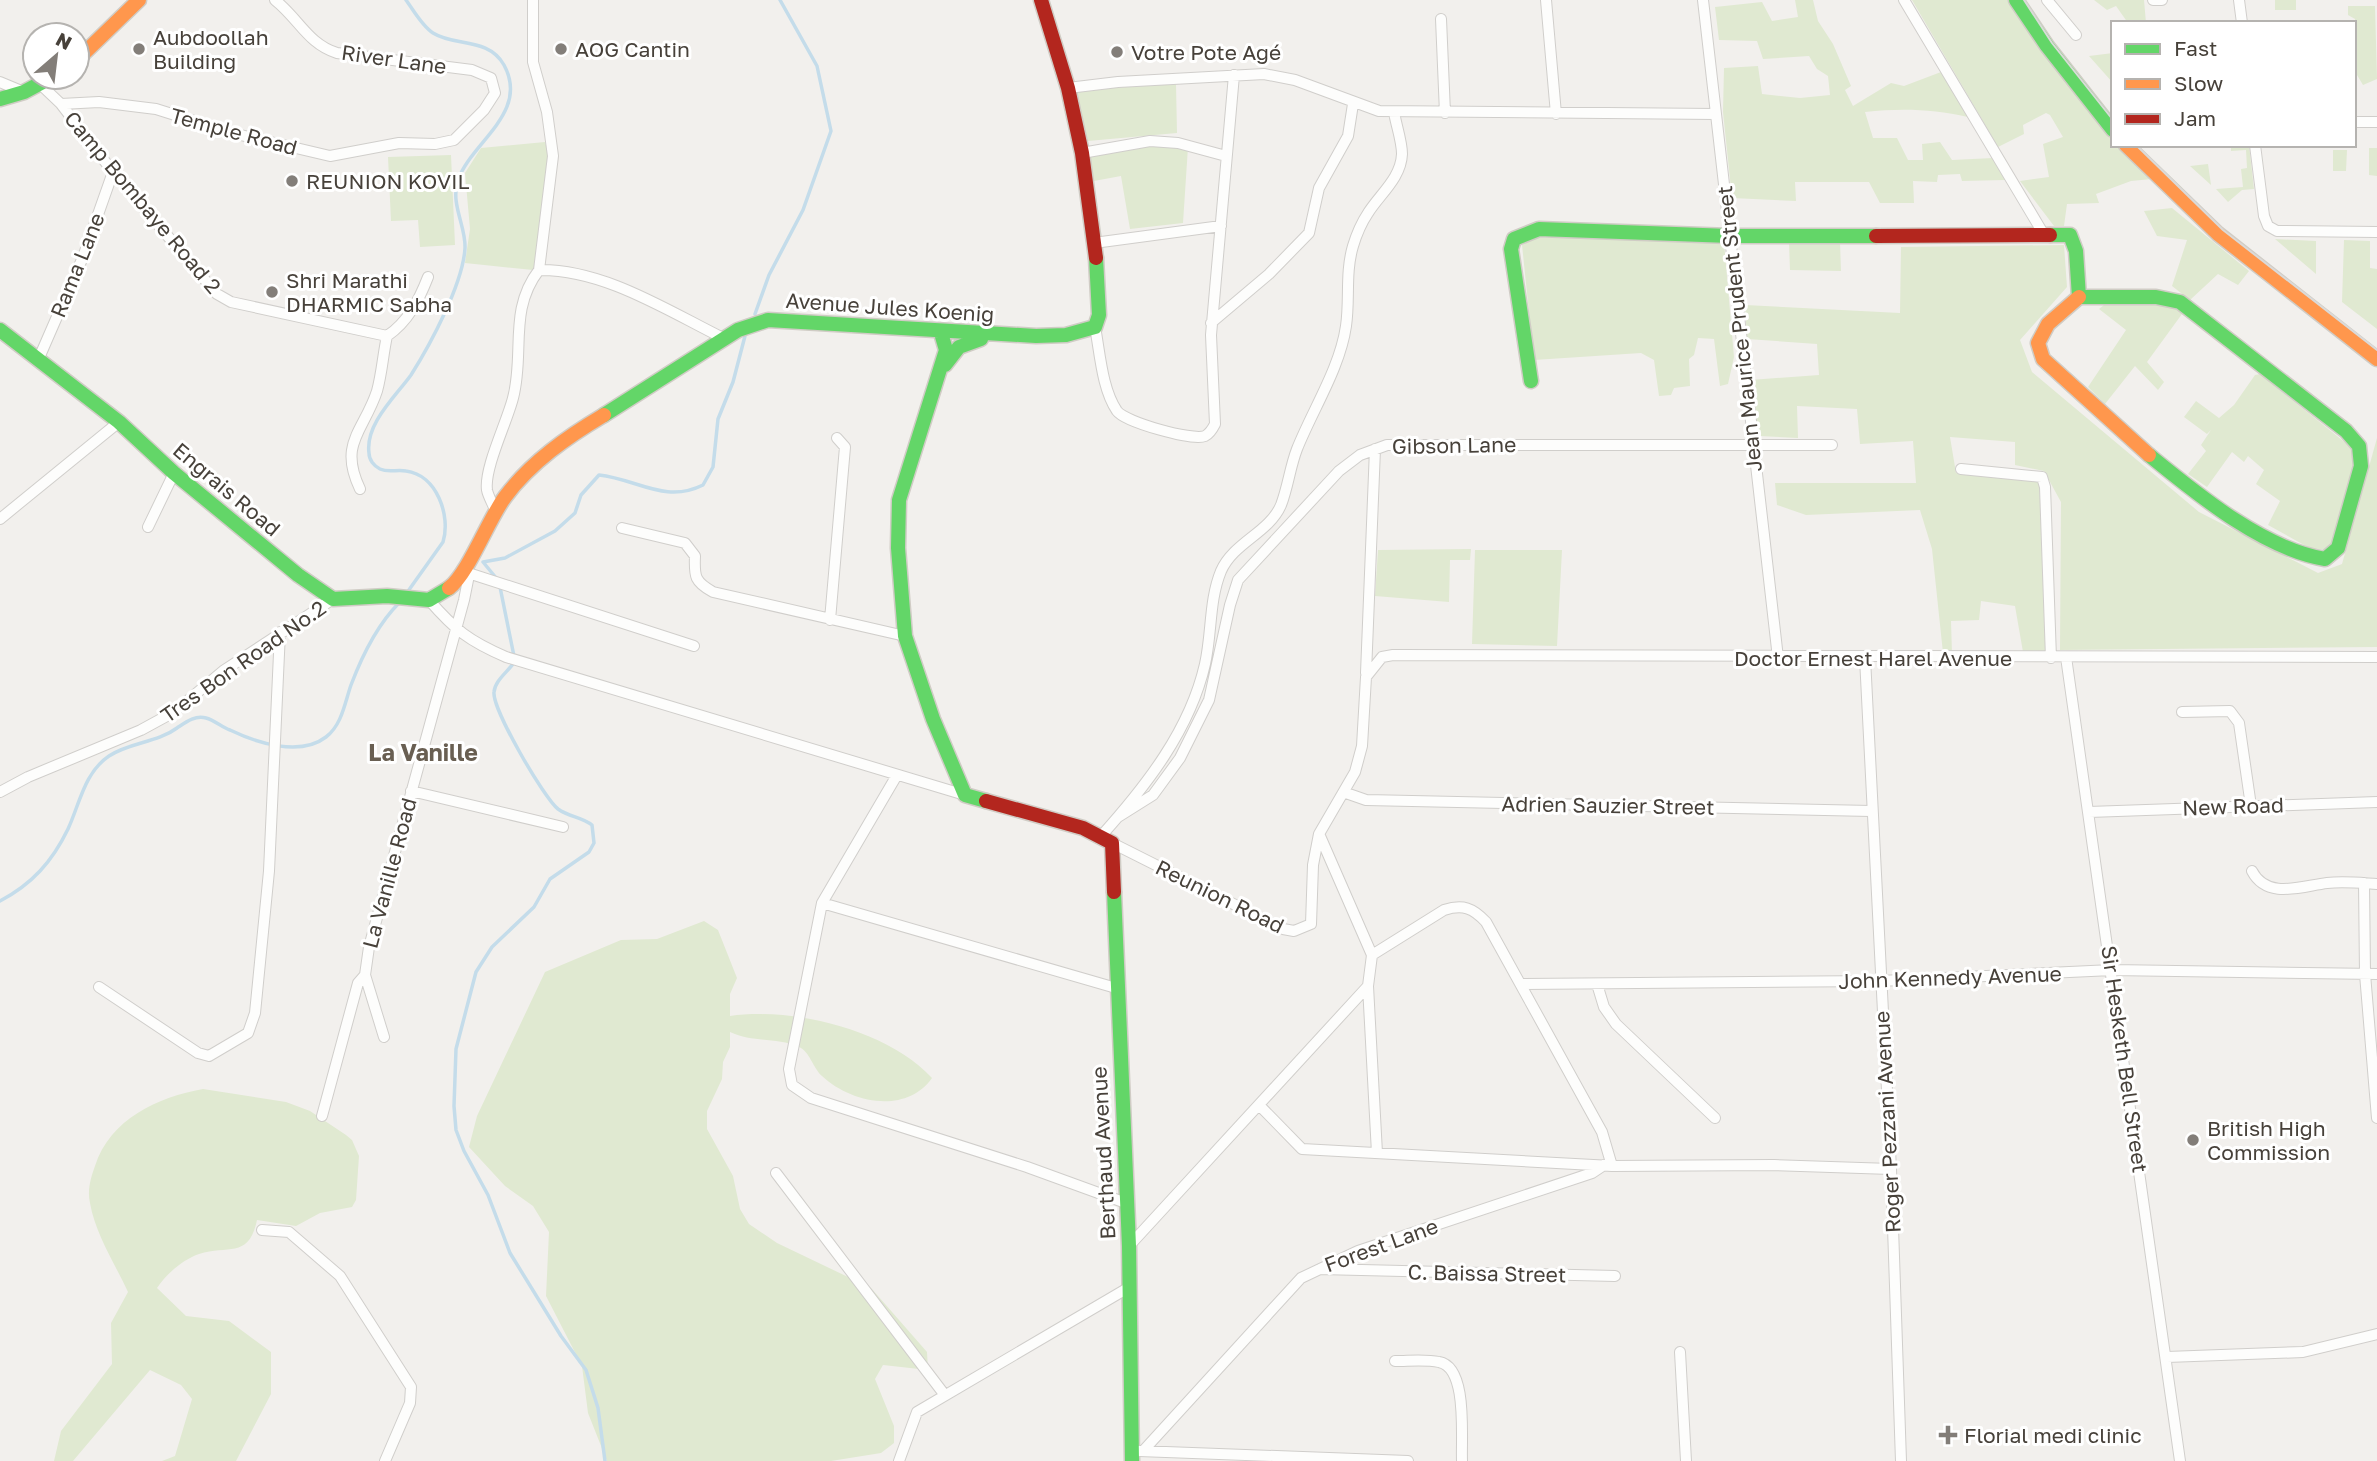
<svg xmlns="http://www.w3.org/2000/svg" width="2377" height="1461" font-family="'Golos Text',sans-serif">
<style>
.green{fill:#e0e9d1}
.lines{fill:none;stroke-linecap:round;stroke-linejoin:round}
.stream{stroke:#c4dcea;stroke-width:3.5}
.street-casing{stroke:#d0cecb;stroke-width:12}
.fast-casing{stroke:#d0ccc5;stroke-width:17}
.slow-casing{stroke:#d0ccc5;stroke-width:17}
.jam-casing{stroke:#d0ccc5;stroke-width:17}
.street{stroke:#fdfdfc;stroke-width:10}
.fast{stroke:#63d668;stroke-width:14}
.slow{stroke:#ff974d;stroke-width:14}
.jam{stroke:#b3261e;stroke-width:14}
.tram{stroke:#dadad9;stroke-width:2}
.poi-dot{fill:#837e79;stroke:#fff;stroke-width:2.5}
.labels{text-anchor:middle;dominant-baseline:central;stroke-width:6;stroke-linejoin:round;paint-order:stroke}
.poi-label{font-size:21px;fill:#47413a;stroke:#fff;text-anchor:start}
.street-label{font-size:21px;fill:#47413a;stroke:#fff}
.neighbourhood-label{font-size:23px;font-weight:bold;fill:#695f52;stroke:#fff}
</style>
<rect width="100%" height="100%" fill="#f2f0ed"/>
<path class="green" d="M1795,0H1813L1818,21L1833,44L1851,86L1845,90L1853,106L1891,83L1904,86L1941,72L1968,117C1933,109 1901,108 1865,112L1873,138H1897L1908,160H1923L1922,144L1940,142L1952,160L1993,158L2005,180L1962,181L1960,174L1938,175L1937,182L1913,181L1914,203H1880L1869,182H1795L1796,201L1732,198L1723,112L1724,68L1758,66L1762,94L1800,98L1830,95L1828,76L1817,69L1809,56L1763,59L1757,41L1719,40L1715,7L1762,2L1772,21L1798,17Z
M1912,0H2012L2050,61L2113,135V145H2122L2152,179L2131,181L2096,194L2099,203L2067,204L2064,226H2054L2020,181L2049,177L2043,144L2063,137L2050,115L2046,113L2023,125L2024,134L1998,147Z
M2094,0H2144L2146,23H2128L2116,6L2107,10Z
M2275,0H2296V10H2275Z
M2348,6H2375L2377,79L2363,85L2357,75L2355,19L2348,15Z
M2113,53V83L2089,56Z
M1176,84L1177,133L1088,141L1075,90Z
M545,142L549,156L540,258L533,270L465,263L470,229L465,173L481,148Z
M1155,144L1188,147L1183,223L1130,229L1121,176L1094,181L1089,155Z
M2231,145H2249L2254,189L2242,190L2228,202L2216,189L2243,187L2241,169L2247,168L2246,150L2231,151Z
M2369,148H2377V176L2369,175Z
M2333,150H2347L2346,171H2333Z
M451,155L455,245L420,247L418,220L391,221L388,157Z
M2208,164L2211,185L2190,166Z
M2172,208L2249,271L2238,285L2218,274L2190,300L2172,286L2187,240L2157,236L2144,211Z
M1643,237L1724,242L1734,357L1728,384L1720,386L1714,339L1698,338L1694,355L1689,359L1690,386L1674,388L1671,395L1659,396L1654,360L1641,353L1534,360L1522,245L1536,238Z
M2275,239L2316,241V274Z
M2344,240L2370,241V268L2377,269V329L2342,302Z
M1789,242H1840L1841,271L1790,270Z
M2064,245L2067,287L2020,340L2032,372L2199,512L2318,573L2342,564L2377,438V647L2060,650L2061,502L2044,471L2015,465V442L1950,437L1956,473L2039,481L2048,653L2023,652L2015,606L1981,601L1979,620L1951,621L1952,654L1943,653L1932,549L1920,510L1806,515L1777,505L1775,483H1916L1913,441L1860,444L1857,409L1797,406L1798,438L1759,436L1750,380L1819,375L1817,344L1747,339L1745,305L1900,313L1901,247Z
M2153,302L2174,307L2182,314L2147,362L2164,382L2158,390L2135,366L2105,404L2088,387L2126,330L2099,309L2104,305H2146Z
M2260,374L2357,452C2352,483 2351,525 2329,549L2313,550L2268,525L2280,501L2256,484L2264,470L2248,456L2244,462L2232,452L2207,487L2188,474L2206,451L2201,445L2211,430L2207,434L2184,417L2196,401L2219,418L2234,405L2255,375Z
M1471,549L1470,560H1450L1449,602L1375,596L1378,550Z
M1475,550H1562L1557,646L1472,644Z
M704,921L718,930L737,978L730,994V1016C793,1007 888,1030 932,1078C907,1114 852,1104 822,1076C813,1068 810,1052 799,1047C777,1037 753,1043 730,1032V1047L723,1062L722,1079L707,1111V1129L733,1176L740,1209L749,1224L777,1243L871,1288L927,1352L928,1370L883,1365L875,1379L894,1426V1443L881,1453L831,1461H607L588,1413L582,1366L546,1296L549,1232L533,1206L505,1186L469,1147L477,1116L545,972L621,940L657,939Z
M203,1089L286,1102L310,1111L346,1135L352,1140L359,1156L356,1200L352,1207L320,1213L296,1226L257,1220C249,1259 229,1245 199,1254C184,1259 166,1274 157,1288L186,1316L229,1321L271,1352V1394L236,1461H162L175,1456L192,1399L181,1385L150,1370L73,1461H54L61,1431L112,1364L111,1323L128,1292C115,1264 95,1233 90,1203C87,1190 91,1177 95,1166C110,1119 158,1097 203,1089Z"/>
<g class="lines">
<path class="stream" d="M755,314L769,275L803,210L831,131L817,66L780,0
M483,562L497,579
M483,562L505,558L555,531L575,513L581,495L599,475C637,479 665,504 703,485L713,467L718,419L733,382L745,336
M500,587L515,661C509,671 495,680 494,692C492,709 544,798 558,809C569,817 582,817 592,825L594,843L589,852L550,879L534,907L492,947L476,972L456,1049L454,1106L456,1130L464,1151L488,1195L510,1253L561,1336L586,1370L598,1408L605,1461
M406,594L443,542C451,516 437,475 406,471C397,469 389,473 380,469C374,466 369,460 369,453C365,424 396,396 411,375C430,345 463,284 465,248C466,226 450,204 458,180C471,142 530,113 504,65C488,37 455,47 433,33C422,26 414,11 406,0
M0,901C32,884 52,862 68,829C80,803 84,773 109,756C130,742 157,743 177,728C186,722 195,715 206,718C214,720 222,727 230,730C257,743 300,757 326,737C342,725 345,702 351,685C362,656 378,624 399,603"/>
<g class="street-casing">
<path id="street" d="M533,0V62L547,112L553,156L539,270
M1546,0L1556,114
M1703,0L1778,658
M1904,0L2043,233
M2047,0L2076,35
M2153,0H2162
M2239,0L2242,23
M1441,19L1445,113
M0,82L24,92
M40,84L61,104L113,172L217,294L231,302L387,336C408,322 419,300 428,277
M1068,88L1118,82L1264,74L1295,80L1379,111L1716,114
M61,104L99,102L156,109L232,133L330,156L399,143L435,144L454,140L484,110L495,93L491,78L472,70L337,53C308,44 299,19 275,0
M2354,122H2377
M2255,145L2264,216L2268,226L2277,231L2377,232
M1082,153L1150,141L1178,143L1226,156
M1094,243L1221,226
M1211,323L1269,274L1309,233L1319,188L1348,136L1353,104
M1095,327C1100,353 1102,389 1117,411C1125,422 1192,441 1205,436C1209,434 1213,428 1215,424L1211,335L1234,75
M39,358L83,257L113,172
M1961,469L2042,477L2045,487L2051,658
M360,489C338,443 364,431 377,391C382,373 383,354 387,336
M495,510C493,504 488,496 487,490C484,468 507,422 513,398C525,353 508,310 539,270C604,269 668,311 725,339
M0,519L119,422
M148,527L174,473
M622,528L685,543L695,556C694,577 695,582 713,592L905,636
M462,571L694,646
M429,600C455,630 469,641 506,657L965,795
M830,620L845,447L837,438
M2066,657L2180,1461
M1865,658L1891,1169L1901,1461
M1366,673L1375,449
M2182,712L2230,711L2239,723L2251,806
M897,775L822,903L789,1069L792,1085L811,1098L1027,1167L1126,1203
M411,791L563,827
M0,792L28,777L141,730L174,712L223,671L333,599
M1346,793L1366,800L1871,811
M2089,812L2377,802
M1118,817L1153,795L1180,758L1209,700L1230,605L1238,580L1339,471L1360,455L1387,445H1832
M1102,835C1146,786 1190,730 1205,664C1212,633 1209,600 1221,571C1234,542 1269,533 1281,505C1288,487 1290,467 1297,449C1313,409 1340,368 1346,326C1350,299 1345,273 1353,246C1356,236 1362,222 1368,213C1380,194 1401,178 1402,154C1402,141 1396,125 1394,112
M1320,836L1372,955L1444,910C1463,904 1473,908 1486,922L1602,1132L1612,1166
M1112,843L1283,929L1294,931L1311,924L1313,865L1319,834L1355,772L1362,746L1366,677L1382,657L1393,655L2377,657
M2252,871C2267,900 2302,886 2327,883C2344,881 2361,883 2377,884
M2364,883L2365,974L2377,1118
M822,903L1116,988
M1522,984L1880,981L2112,970L2377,974
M1597,984L1604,1007L1616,1024L1715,1118
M1368,986L1377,1153
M99,987L198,1053L209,1056L248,1033L255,1013L269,871L280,632
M384,1037L365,975L369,947L464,600L468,580L462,571
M1260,1106L1302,1149L1612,1166L1774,1165L1891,1169
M322,1116L358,983L365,975
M776,1173L944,1394
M262,1230L289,1232L340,1276L411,1387L410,1403L385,1461
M1129,1246L1368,986L1372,955
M1320,1269L1615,1276
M1680,1352L1686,1461
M2167,1357L2303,1352L2377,1334
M1395,1361C1409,1361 1425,1359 1439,1362C1468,1367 1461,1437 1462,1461
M1139,1451L1408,1461
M1143,1451L1301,1278L1358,1251L1592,1173L1604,1165
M899,1461L917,1412L1128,1288"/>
</g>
<g class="fast-casing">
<path id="fast" d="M2016,0L2047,46L2113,130
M0,99L24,92L52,77
M2050,235H2070L2076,251L2079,297H2156L2180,302L2346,431L2359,446L2361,466L2338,548L2325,559C2263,549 2197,494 2149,455
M0,330L119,422L174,473L298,575L333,599L387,596L429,600L449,588
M941,333L946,350L899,500L898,548L905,636L933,719L965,795L986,801
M945,365L959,347L981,339
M1531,381L1511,249L1514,239L1539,229L1730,236H1876
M604,415L738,330L768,320L1036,336L1066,335L1095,327L1099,315L1096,258
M1114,892L1129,1246L1132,1461"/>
</g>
<g class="slow-casing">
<path id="slow" d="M77,60L139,0
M2126,145L2218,234L2377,359
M2079,297L2048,324L2038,343L2043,359L2149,455
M449,588C468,574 489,518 505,497C531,462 567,437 604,415"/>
</g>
<g class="jam-casing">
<path id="jam" d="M1041,0L1068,88L1082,153L1096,258
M1876,236L2050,235
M986,801L1083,828L1112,843L1114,892"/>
</g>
<use href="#street" class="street"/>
<use href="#fast" class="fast"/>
<use href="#slow" class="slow"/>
<use href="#jam" class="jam"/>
<path class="tram" d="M2024,0L2052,43L2113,120
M2136,145L2223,230L2377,350"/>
</g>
<g class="poi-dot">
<circle cx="139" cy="49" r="7"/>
<circle cx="561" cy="49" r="7"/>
<circle cx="1117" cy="52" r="7"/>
<circle cx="292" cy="181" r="7"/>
<circle cx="272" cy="292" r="7"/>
<circle cx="2193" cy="1140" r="7"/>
<path d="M1944.5 1424.5h7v7h7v7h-7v7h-7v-7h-7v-7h7z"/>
</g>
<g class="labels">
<g class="poi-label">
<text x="153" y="37">Aubdoollah<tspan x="153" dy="24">Building</tspan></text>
<text x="575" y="49">AOG Cantin</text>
<text x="1131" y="52">Votre Pote Agé</text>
<text x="306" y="181">REUNION KOVIL</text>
<text x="286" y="280">Shri Marathi<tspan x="286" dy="24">DHARMIC Sabha</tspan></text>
<text x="2207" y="1128">British High<tspan x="2207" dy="24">Commission</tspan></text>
<text x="1964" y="1435">Florial medi clinic</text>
</g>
<g class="street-label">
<text transform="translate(394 59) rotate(8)">River Lane</text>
<text transform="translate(234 131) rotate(15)">Temple Road</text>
<text transform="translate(143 202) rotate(50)">Camp Bombaye Road 2</text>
<text transform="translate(77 265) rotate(-68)">Rama Lane</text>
<text transform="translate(890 307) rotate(4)">Avenue Jules Koenig</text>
<text transform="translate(1739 329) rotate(-96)">Jean Maurice Prudent Street</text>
<text transform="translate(1454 445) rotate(-1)">Gibson Lane</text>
<text transform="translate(227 489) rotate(40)">Engrais Road</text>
<text x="1873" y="658">Doctor Ernest Harel Avenue</text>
<text transform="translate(243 661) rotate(-35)">Tres Bon Road No.2</text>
<text transform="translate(1608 805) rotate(1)">Adrien Sauzier Street</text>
<text transform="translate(2233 806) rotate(-2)">New Road</text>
<text transform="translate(389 873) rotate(-75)">La Vanille Road</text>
<text transform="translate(1220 896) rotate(26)">Reunion Road</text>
<text transform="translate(1950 977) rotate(-2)">John Kennedy Avenue</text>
<text transform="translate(2125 1059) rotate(82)">Sir Hesketh Bell Street</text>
<text transform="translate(1887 1122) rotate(-93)">Roger Pezzani Avenue</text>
<text transform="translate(1103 1153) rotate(-93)">Berthaud Avenue</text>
<text transform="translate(1381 1245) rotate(-20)">Forest Lane</text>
<text transform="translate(1487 1273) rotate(1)">C. Baissa Street</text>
</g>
<g class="neighbourhood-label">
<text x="423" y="752">La Vanille</text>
</g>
</g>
<rect x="2111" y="21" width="245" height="126" fill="#ffffff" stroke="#b5b3b0" stroke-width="2"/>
<rect x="2125" y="44" width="35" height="10" fill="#63d668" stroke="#b5b3b0" stroke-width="2"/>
<text x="2174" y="56" font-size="21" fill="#47413a">Fast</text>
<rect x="2125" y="79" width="35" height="10" fill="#ff974d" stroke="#b5b3b0" stroke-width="2"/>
<text x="2174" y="91" font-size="21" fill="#47413a">Slow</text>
<rect x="2125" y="114" width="35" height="10" fill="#b3261e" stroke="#b5b3b0" stroke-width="2"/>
<text x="2174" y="126" font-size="21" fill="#47413a">Jam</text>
<g transform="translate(56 56) rotate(28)"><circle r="33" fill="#ffffff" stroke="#b5b3b0" stroke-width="2"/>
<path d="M0-5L12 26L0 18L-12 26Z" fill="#837e79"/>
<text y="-10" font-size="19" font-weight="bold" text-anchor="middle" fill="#47413a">N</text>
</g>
</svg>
